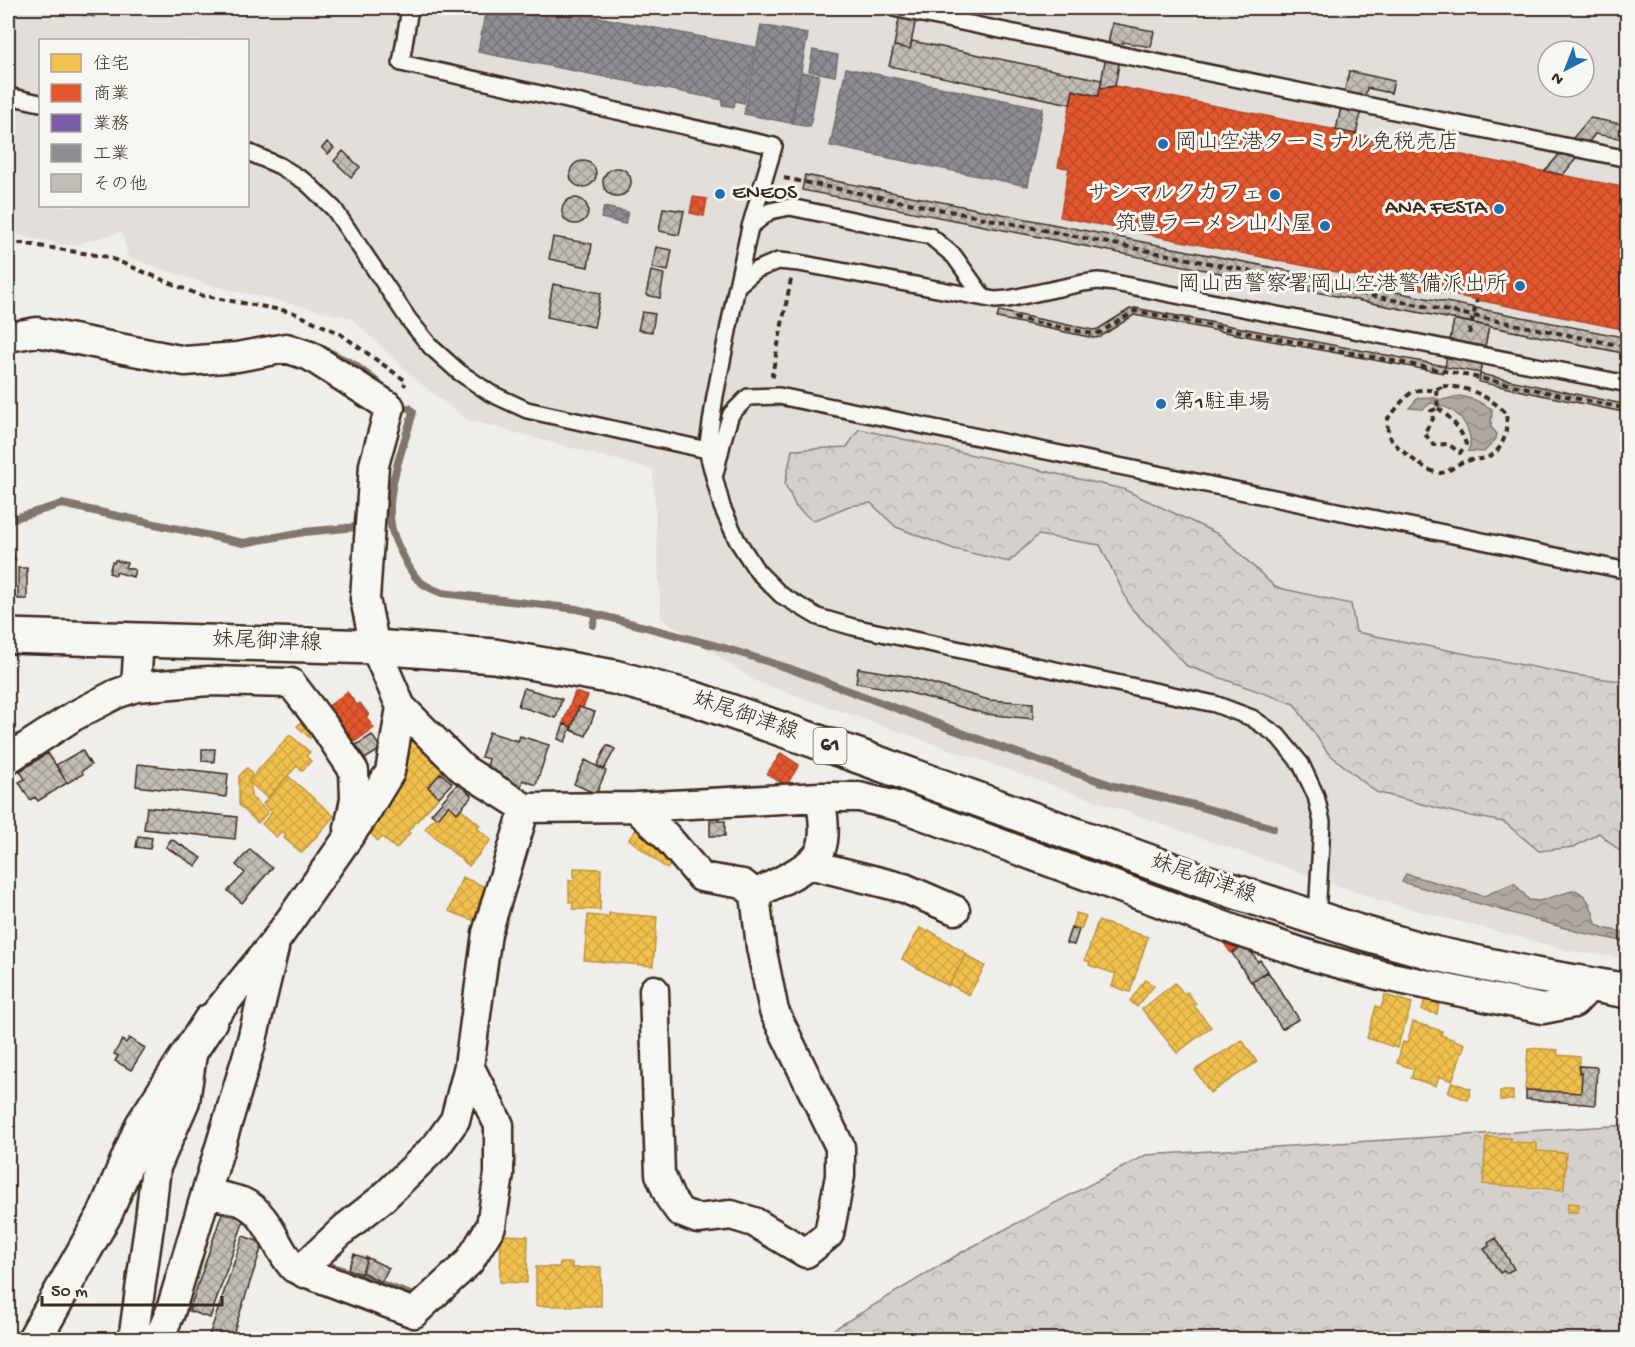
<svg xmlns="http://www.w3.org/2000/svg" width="1635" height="1347" font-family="'Gochi Hand','Klee One',sans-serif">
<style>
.built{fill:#e2dfdb;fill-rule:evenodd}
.forest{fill:url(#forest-crowns);stroke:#887e75;stroke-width:1.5}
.water{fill:url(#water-waves);stroke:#81766d;stroke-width:1.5}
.homes{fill:url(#homes-cross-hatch);stroke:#bb9440;stroke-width:1.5}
.shops{fill:url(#shops-cross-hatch);stroke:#b14a29;stroke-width:1.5}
.offices{fill:url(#offices-cross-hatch);stroke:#684e7e;stroke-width:1.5}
.industry{fill:url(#industry-cross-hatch);stroke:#746f6f;stroke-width:1.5}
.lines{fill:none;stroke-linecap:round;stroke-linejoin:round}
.stream{stroke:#81766d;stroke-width:8}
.building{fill:url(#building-cross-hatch);stroke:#3b2a1e;stroke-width:1.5}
.service-casing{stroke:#3b2a1e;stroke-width:20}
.minor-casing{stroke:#3b2a1e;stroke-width:33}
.tertiary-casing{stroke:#3b2a1e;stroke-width:38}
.primary-casing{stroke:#3b2a1e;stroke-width:38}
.path{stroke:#3b2a1e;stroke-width:4;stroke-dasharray:6 4.5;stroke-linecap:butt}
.service{stroke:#f6f6f2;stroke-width:15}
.minor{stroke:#f6f6f2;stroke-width:28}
.tertiary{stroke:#f6f6f2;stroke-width:33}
.primary{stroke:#f6f6f2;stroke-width:33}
.poi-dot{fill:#1f6fb2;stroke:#f6f6f2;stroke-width:2}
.labels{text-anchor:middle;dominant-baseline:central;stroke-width:6;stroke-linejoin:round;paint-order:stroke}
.shield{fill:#f6f6f2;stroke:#73675e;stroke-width:1.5}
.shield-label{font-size:21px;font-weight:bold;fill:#3b2a1e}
.poi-label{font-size:22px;fill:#3b2a1e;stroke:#f6f6f2;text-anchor:end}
.street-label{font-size:22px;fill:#3b2a1e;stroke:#f6f6f2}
</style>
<defs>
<pattern id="forest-crowns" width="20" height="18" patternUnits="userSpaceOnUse" patternTransform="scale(1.5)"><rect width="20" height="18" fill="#d4d1cc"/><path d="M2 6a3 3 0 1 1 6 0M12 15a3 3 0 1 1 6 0" fill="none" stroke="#b7b4af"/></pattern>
<pattern id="water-waves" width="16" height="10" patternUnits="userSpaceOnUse" patternTransform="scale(1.5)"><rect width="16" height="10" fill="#afa8a1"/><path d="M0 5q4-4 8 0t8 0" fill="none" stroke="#908983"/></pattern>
<pattern id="homes-cross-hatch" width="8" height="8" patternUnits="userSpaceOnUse" patternTransform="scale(1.5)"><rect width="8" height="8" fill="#f2c14e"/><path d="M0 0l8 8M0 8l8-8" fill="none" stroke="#d0a644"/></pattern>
<pattern id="shops-cross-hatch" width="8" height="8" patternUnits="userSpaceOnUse" patternTransform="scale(1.5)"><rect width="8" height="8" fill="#e4572e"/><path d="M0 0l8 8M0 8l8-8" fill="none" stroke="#ba4827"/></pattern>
<pattern id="offices-cross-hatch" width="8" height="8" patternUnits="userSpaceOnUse" patternTransform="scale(1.5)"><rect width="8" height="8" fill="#7b5ea7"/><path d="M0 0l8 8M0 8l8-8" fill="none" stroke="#614a80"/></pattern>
<pattern id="industry-cross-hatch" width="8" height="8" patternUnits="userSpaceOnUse" patternTransform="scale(1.5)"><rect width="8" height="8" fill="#8d8d92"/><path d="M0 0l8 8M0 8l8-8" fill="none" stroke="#747377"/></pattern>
<pattern id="building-cross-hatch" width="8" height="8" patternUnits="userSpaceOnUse" patternTransform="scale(1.5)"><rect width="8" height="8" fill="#c2bdb7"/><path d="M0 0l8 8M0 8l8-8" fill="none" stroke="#9f9a94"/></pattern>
</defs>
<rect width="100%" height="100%" fill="#efeeea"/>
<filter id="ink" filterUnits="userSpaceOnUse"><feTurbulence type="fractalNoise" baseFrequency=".0167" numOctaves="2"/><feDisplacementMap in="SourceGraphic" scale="12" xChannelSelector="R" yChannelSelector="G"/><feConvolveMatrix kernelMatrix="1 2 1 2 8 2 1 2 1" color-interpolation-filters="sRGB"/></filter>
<g filter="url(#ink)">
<path class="built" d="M8,8H1627V958L1575,952L1381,901L755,681L661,618L653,470L466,419L416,380L351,318L206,284L128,257L122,232L70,246L8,233ZM40,40H248V206H40ZM1548,51H1584V87H1548Z"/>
<path class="forest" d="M859,429L1123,489L1220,535L1275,587L1351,604L1356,632L1574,675L1627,682V857L1599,833L1574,847L1539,851L1504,822L1461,814L1376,792L1328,753L1294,704L1187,666L1131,608L1100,545L1038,535L1009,562L954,549L896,527L871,503L849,506L813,521L796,507L785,484L792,450L847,447Z
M1627,1125V1339L816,1340L964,1251L1146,1155Z"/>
<path class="water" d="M1460,396L1475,400L1492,409L1491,427L1497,434L1496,439L1484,452L1468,451C1475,438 1465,420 1454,412C1448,407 1439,405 1431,403L1423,409L1409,408L1418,398L1430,397L1442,400Z
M1406,874L1484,896L1514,883L1529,900L1539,901L1575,890C1590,897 1592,909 1596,924L1603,928L1627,933V942L1579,932L1402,882Z"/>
<path class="homes" d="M303,721L316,732L310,738L297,726Z
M411,731L425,744L421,748L446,771L443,774L441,773L428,787L439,797L408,831L410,833L396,849L382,837L378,841L371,834L375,829L367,822L380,806L385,810L390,804L385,800Z
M290,735L310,752L306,756L311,761L302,771L297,766L267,798L248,781Z
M247,768L251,771V778L248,781L251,784V797L268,812L258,823L239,805V776Z
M288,776L334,816L302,853L284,838L286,835L282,831L276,837L262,824L272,812L263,804Z
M449,805L457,813L461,809L480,825L477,828L491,840L469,866L425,829L436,816L438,818Z
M642,822L676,857L667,869L629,839Z
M574,868L601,869L600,910L573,909V902H569V880L574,881Z
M462,877L488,888L475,921L449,911Z
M609,913L657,917L653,966L584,960L588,915L609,917Z
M1076,913L1086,916L1081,929L1072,926Z
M1098,921L1148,937L1130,992L1112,986L1116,974L1089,965L1090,962L1085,960Z
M920,928L928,932L929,930L967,954L948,986L902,959Z
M966,955L985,966L969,995L949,984Z
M1145,980L1154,986L1137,1007L1130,1001Z
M1175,983L1184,994L1187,992L1196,1004L1194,1006L1211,1027L1177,1053L1142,1009Z
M1385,995L1412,1003L1397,1048L1367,1038L1376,1006L1381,1008Z
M1425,999L1439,1002L1437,1014L1422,1010Z
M1413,1022L1442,1031L1441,1035L1465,1044L1452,1081L1439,1076L1436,1086L1411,1078L1414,1069L1397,1063L1403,1042L1407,1043Z
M1242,1040L1257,1062L1210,1093L1195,1070Z
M1528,1048L1558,1050L1557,1055L1580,1057L1579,1073H1582L1581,1093L1525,1089Z
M1452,1082L1471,1089L1468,1100L1448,1093Z
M1500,1091H1513V1100H1500Z
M1486,1137L1511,1138V1142L1537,1143V1151L1566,1153L1564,1190L1483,1184Z
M1568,1203L1579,1204L1578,1212H1567Z
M501,1235L528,1236L527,1283L500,1282Z
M560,1263H572V1268L601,1267V1306H536V1267H559Z"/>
<path class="shops" d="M1115,86L1628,188V308L1623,329L1060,217L1069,168L1058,167L1073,90L1098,96L1100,88Z
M693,197L707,199L704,216L690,213Z
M13,553L16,560L8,564V555Z
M347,692L357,705L360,703L369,715L366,717L374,728L353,743L326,708Z
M575,692L588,696L583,708L579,706L571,726L563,723Z
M781,753L799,765L786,786L767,774Z
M1231,939L1238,949L1231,953L1224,943Z"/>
<path class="offices" d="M44,8H96L94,17Z"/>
<path class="industry" d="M486,8H551L755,47L744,103L735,101L734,107L722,105L723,100L478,52Z
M761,25L808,34L791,123L744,114Z
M813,50L838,55L835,76L809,71Z
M846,68L1043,108L1028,186L830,146Z
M801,72L819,75L810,127L792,124Z
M604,207L628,212L625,224L601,218Z"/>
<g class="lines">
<path class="stream" d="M325,350L353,364L378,383
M409,408L413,412C404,446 385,490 391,525C393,536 398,547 403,556C414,578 418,584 442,593L577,609L721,647L788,668L997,746L1114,786L1198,806L1273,828
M8,520L62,504L243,543L304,532L357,527
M593,625L596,614
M330,1259L325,1264L411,1295L413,1300"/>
</g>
<path class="building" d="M901,8H918L910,49L894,46Z
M1112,23L1154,31L1151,47L1123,42L1115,86L1100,88Z
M912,41L1102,80L1098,96L1073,90L1070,104L889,66L894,46L910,49Z
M1349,71L1394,81L1391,93L1367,88L1356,134L1336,130Z
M1590,118L1627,125L1624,139L1595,134L1563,175L1545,171Z
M327,142L334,148L328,154L322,148Z
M343,151L360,167L351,177L334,161Z
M570 174a13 13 0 1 1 26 0a13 13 0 1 1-26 0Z
M603 182a14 14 0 1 1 28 0a14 14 0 1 1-28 0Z
M805,175L1628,338V354L802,190Z
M562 211a13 13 0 1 1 26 0a13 13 0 1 1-26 0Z
M663,208L684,211L679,235L659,231Z
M553,237L592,244L588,267L549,259Z
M656,247L672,250L668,271L652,268Z
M651,271L664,274L660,298L646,295Z
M553,284L601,293L594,327L547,317Z
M1135,308L1445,366L1443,373L1134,315L1100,337L1094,338L997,318L999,311L1093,330L1098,329L1130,309Z
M642,312L655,314L652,332L638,330Z
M1454,319L1489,326L1480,373L1445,367Z
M1480,374L1628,405V413L1479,382Z
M115,560L127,563L125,567L135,570L133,577L116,572V575L109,573L112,562L114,563Z
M18,568H27V599H18Z
M858,668L906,676L989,700L1033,703V719L986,714L903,691L856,683Z
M524,688L562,699L556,718L518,706Z
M579,707L595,712L586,736L571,730Z
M564,724L571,727L565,742L558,739Z
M489,732L518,741L520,736L549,745L536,785L523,780L521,787L493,778L486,770L489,759L481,757Z
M372,735L381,749L365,759L356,745Z
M607,745L615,749L604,769L597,766Z
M202,749H215L214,762L202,761Z
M82,750L91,765L82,771L83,774L67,783L56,765Z
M48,753L67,783L38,801L35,797L30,800L19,782L25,779L20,771Z
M585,760L606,771L596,794L574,784Z
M138,764L228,774L226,797L136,786Z
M441,773L452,783L439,797L428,787Z
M458,783L472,796L457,813L449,805L438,818L435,817L431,814Z
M147,807L237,817L235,839L144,829Z
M710,821H725V836H710Z
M138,836L152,838L150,849L136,847Z
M171,839L202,858L196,866L166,847Z
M250,849L272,868L242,903L228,891L245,873L236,865Z
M1071,927L1079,930L1074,945L1066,943Z
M1246,944L1258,962L1260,960L1268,971L1251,982L1232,953Z
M1268,972L1299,1019L1282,1029L1252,982Z
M129,1038L145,1048L131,1070L115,1061L118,1056L114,1054L122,1040L126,1043Z
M1579,1066L1597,1067L1595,1105L1526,1099V1090L1581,1093L1582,1073H1579Z
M223,1210L245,1217L210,1318L189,1311Z
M243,1236L263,1243L231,1340H220L209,1336Z
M1496,1238L1514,1269L1506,1273L1504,1271L1500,1273L1484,1249L1489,1246L1488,1243Z
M354,1254L367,1259L361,1274L348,1269Z
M366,1257L389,1268L381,1282L362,1272L367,1259H365Z"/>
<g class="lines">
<g class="service-casing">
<path id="service" d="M410,8L401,63L774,146L750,227
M893,8L1628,159
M8,96L40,103
M248,152L280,166L306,182L334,209L409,320L431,347L459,372L490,393L527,410L707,450
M737,286L750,227L770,211L790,207L930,236L954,256L984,298
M715,474L724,436L731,414L748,397L779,396L1628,571
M1317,918L1322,822L1316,796L1301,764L1278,736L1252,718L1215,704L853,627L818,617L781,595L757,571L737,540L722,507L707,450L715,396L737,286L756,270L778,261L799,263L995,300L1008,299L1083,283L1098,281L1115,283L1628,384"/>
</g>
<g class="minor-casing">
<path id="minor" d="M8,337L37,332L185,361L237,357L286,348L310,356L390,407L374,465L365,599L375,647L401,707L390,772L364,815L276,940L210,1021
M136,687L139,639
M401,707L463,769L525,808L635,807L820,797H859L901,807L1240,932L1309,955L1381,975L1543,1009L1574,1003L1591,985
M8,759L74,716L116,694L136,687L209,681L291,683L324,726L354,771L355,799L349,828
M635,807L666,836L701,877L743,884L755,894
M809,864L904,888L955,910
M654,990L660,1174L670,1198L680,1212L698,1219L731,1215L754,1222L806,1253L829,1234L840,1176V1147L774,1011L761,947L755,894C772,885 814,868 821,849C826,835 823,812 820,797
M206,1193C217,1196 231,1198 242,1202C269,1213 275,1248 294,1268L414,1313L469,1262L491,1226L499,1174V1125L469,1066
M304,1273L310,1261L345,1228L383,1198L437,1145L455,1120L469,1066L487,933L525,808
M133,1340L150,1219L156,1167L185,1101L193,1048
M158,1340L170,1313L251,1044L274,948"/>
</g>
<g class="tertiary-casing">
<path id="tertiary" d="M34,1340L105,1214L143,1124L210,1021"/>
</g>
<g class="primary-casing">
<path id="primary" d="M8,636L375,647L494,656L614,677L692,698L861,757L1200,880L1356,931L1437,954L1535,975L1628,991"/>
</g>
<path class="path" d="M784,178L1628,347
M8,241L108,257L199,295L292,312L339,333L406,381L404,386
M1014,318L1093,334L1099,333L1135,311L1460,374L1628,409
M1469,334L1477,300
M775,376L772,375L791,279
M1443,386C1467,386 1489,396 1506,413C1508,428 1505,450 1488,457C1481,460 1473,459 1466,461C1457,463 1450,472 1441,473C1428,474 1395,447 1389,436C1387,430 1388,423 1388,418C1398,409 1403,396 1415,391C1425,388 1432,393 1443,386Z
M1436,390L1438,408
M1438,408C1451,418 1461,429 1466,444L1460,453L1448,444L1434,445L1424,433L1433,419L1431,411Z"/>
<use href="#service" class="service"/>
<use href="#minor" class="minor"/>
<use href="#tertiary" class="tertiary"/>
<use href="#primary" class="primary"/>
</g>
</g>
<g class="poi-dot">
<circle cx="1163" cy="144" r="6"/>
<circle cx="720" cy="194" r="6"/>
<circle cx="1275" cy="195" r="6"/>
<circle cx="1499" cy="209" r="6"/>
<circle cx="1325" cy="226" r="6"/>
<circle cx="1520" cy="286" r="6"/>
<circle cx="1161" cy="404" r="6"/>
</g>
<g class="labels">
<rect class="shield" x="813.5" y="728" width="33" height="36" rx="4.5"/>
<g class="shield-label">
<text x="830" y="746">61</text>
</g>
<g class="poi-label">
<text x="1175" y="144" text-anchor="start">岡山空港ターミナル免税売店</text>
<text x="732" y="194" text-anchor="start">ENEOS</text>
<text x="1263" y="195">サンマルクカフェ</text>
<text x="1487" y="209">ANA FESTA</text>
<text x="1313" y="226">筑豊ラーメン山小屋</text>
<text x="1508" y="286">岡山西警察署岡山空港警備派出所</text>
<text x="1173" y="404" text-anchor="start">第1駐車場</text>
</g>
<g class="street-label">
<text transform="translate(267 643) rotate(2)">妹尾御津線</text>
<text transform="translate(745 717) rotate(19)">妹尾御津線</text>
<text transform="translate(1203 880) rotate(19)">妹尾御津線</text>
</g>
</g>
<rect width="1635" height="1347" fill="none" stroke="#f6f6f2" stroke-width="30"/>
<rect x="15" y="15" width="1605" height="1317" fill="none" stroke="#3b2a1e" stroke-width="2" filter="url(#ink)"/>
<rect x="39" y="39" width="210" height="168" fill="#f6f6f2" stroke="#aba49d" stroke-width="1.5"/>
<rect x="51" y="54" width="30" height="18" fill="#f2c14e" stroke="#aba49d" stroke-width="1.5"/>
<text x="93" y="69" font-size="18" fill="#3b2a1e">住宅</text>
<rect x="51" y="84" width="30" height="18" fill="#e4572e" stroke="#aba49d" stroke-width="1.5"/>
<text x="93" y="99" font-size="18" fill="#3b2a1e">商業</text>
<rect x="51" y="114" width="30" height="18" fill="#7b5ea7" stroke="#aba49d" stroke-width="1.5"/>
<text x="93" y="129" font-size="18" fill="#3b2a1e">業務</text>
<rect x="51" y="144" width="30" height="18" fill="#8d8d92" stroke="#aba49d" stroke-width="1.5"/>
<text x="93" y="159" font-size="18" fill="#3b2a1e">工業</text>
<rect x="51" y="174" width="30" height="18" fill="#c2bdb7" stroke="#aba49d" stroke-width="1.5"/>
<text x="93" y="189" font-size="18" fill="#3b2a1e">その他</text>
<g transform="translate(1566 69) rotate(222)"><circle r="28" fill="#f6f6f2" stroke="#aba49d" stroke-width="1.5"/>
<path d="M0-4.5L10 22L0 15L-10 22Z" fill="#1f6fb2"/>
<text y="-9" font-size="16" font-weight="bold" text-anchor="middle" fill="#3b2a1e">N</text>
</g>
<path d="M42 1296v9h180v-9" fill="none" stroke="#3b2a1e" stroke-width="3"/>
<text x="51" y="1296" font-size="18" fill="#3b2a1e" stroke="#f6f6f2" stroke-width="4.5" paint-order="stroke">50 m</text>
</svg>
